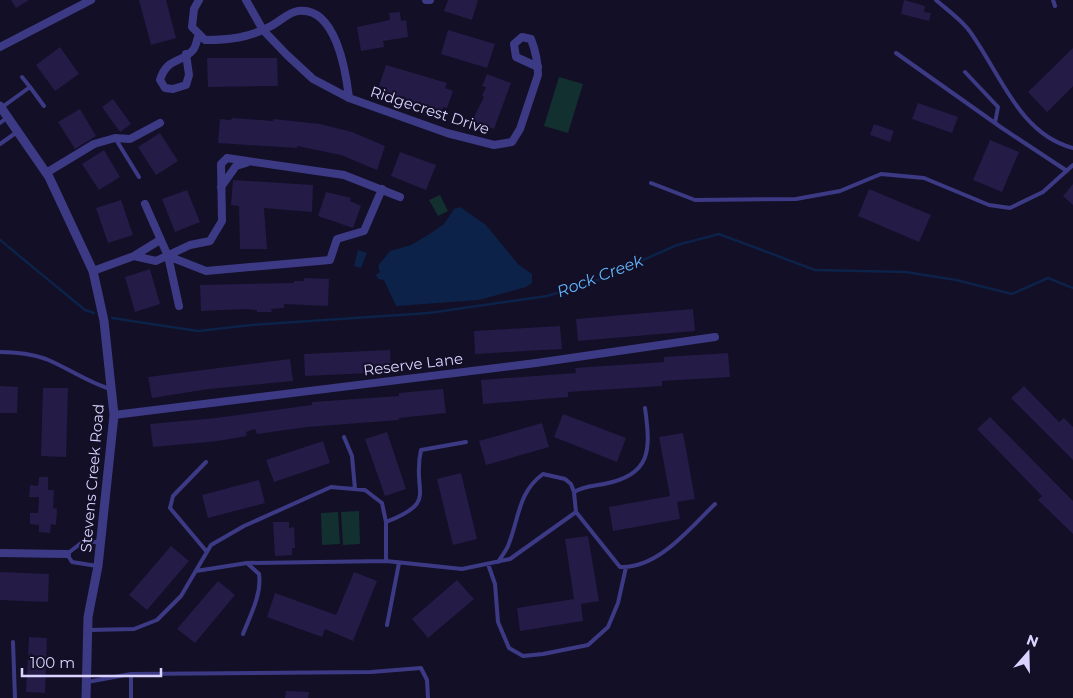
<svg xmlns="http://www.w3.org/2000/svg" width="1073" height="698" font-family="Montserrat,sans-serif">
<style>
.green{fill:#12302f}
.water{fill:#0c2248}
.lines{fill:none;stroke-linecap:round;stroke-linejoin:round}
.stream{stroke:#0c2248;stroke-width:2.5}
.building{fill:#241b47}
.service{stroke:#3d3a85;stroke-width:4}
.minor{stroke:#3d3a85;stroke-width:8}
.tertiary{stroke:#3d3a85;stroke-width:9}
.labels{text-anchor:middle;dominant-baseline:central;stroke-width:4;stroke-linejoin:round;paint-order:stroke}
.street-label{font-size:15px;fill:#d9d4ff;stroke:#130f26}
.water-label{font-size:16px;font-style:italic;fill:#62b6ff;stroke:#130f26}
</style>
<rect width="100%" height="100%" fill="#130f26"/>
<path class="green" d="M559,77L583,84L568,133L544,126Z
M440,195L448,211L438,216L429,200Z
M359,511L360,544L343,545L341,512Z
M338,512L340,544L322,545L321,513Z"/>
<path class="water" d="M460,207L486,225L518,264L532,274V283L526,287L479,300L396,306L384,280L378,279L376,275L380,272L378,266L390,251L411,245L428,235L444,224L454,209Z
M358,250L367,253L361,268L354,266Z"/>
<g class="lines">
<path class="stream" d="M0,240L85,310L94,313
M112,318L198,331L251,325L429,313L547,296L598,280L677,245L719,234L815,270L906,272L956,280L1012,294L1048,278L1073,288"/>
</g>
<path class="building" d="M11,0H29L16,8Z
M139,0H166L176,38L151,45Z
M448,0H478L472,20L444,11Z
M904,0L925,6L924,12L931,13L929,21L901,14Z
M400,12L401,21L406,20L408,37L383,41L384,47L361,51L357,27L390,20L389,13Z
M448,30L495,44L487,68L441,54Z
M60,47L79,74L55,91L36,65Z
M1073,48V86L1047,112L1028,92Z
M207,58H277L278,86L208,87Z
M386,65L447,83L445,88L453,91L447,108L443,107L442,111L385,94L387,88L379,86Z
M487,74L511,83L494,129L472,121L484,97L482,96L486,87L482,86Z
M113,99L131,124L120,132L102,107Z
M918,103L958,117L952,133L912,119Z
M80,109L96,136L75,149L58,122Z
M232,118L273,121V119L320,124L352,132L385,146L377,170L341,155L297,146V148L218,143L220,119L231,120Z
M874,124L894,131L890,142L870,135Z
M160,133L178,161L156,175L138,147Z
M990,140L1019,152L1002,192L973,180Z
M104,150L120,177L99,190L82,164Z
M400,152L436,165L426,190L391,176Z
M233,180L313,185L312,212L264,208L267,249H240L239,206L231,205Z
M1073,184V205L1063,196Z
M869,189L931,215L919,242L858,216Z
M187,190L200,222L175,232L162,199Z
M326,192L351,198L350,201L361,206L353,228L318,216Z
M121,200L133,235L108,243L96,208Z
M150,269L160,304L135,312L125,277Z
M304,278L329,279L328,306L284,304V308L271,309L272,312H257V310L246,309L201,311L200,285L294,283V281H304Z
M693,309L695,331L578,341L576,319Z
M560,326L562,349L475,354L474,331Z
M390,350L391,372L305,376L304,354Z
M728,353L730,377L662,381V386L568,392V397L483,404L481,380L576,373L575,368L664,362V357Z
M290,359L293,381L209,389L152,398L148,377Z
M0,386L18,387L17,413H0Z
M1024,386L1059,422L1064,418L1073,427V460L1011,398Z
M43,388H68L66,457L41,456Z
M443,389L446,413L399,418V420L307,427L257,434L255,429L246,432L247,436L218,441L153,447L150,424L216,418L312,405V402L399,396V393Z
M563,414L626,438L617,462L554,437Z
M990,417L1073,501V534L1038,500L1042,496L977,429Z
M542,423L549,447L486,465L479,441Z
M387,432L406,489L385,496L365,439Z
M683,433L695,499L677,502L680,519L613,531L609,507L670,496L659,437Z
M323,441L330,463L274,482L266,460Z
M461,473L477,539L453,545L437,479Z
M39,477H48V490H54L53,508L57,509L56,525L51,524L50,533L39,532V525L30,524V513H38L39,497H29L30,485L38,486Z
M259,480L265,503L208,518L202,495Z
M273,522H289V528L294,527L295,548H292V555L275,556Z
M588,536L599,601L581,604L583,621L520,631L517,608L574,599L565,539Z
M171,546L189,561L147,610L129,595Z
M0,572L49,574L48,602L0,600Z
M354,572L377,581L353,641L325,629L322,637L267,617L275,593L336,615Z
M457,580L474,599L428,638L412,619Z
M218,581L235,595L195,643L177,629Z
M29,637L47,638L45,693L26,692Z
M286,691L309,692L308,698H285Z"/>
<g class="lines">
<path class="service" d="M936,0C946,9 959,18 968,29C999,70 1018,134 1073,148
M1053,0L1055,6
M896,53L1002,128L1067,171
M965,72L998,107L995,123
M22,77L30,87
M1,108L30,87L44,106
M0,123L8,117
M115,138L139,177
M0,144L17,132
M651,183L695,200L796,199L840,191L881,174L924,178L989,205L1010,208L1043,192L1073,165
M0,352C15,352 32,354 46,359C68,368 87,382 110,389
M344,437L352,456L355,489
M206,462L173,496L170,508L207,552
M574,492C583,486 593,486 604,484C651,475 651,451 645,408
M386,522C440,501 411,493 421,450L466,442
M498,562C501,557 506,551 508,546C519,519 518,492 543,474L565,479L571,484L574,492L576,512L620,567C658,569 690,528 715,504
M488,564L495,584L498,622L509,648L523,656L543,654L588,645L608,627L618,603L626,567
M97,566L72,562L67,554L85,540L100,543
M196,571L247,563L386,561L462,569L510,559L576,512
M387,625L399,563
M89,630L134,629L157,620L181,596L211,545L244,526L331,487L365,490L382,503L386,522V561
M243,634C250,616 262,594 259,574L247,563
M13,642L15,698
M87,682L131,674L371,672L421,668L427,680L428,698
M131,698V674"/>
<path class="minor" d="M199,0L194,9L192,27L205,40C229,40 249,38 271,26C279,22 289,12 298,11C336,6 346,72 349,98
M246,0L263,30L287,55L313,79L349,98L447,133L494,145L512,142L520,129L538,75C538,62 536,52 531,39L522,37L514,44L516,57L538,67
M426,0H430
M0,47L91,0
M186,54L189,75L186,85L173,89L165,88L160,80C167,57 181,64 193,50C196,47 197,39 199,34
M46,173L94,144L115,138L130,139L160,123
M221,187L236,166L246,163
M145,204L168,256L179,306
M134,256L160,240
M168,256L206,271L330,260L337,239L364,231L382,189
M93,271L134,256L156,261L190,245L210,241L222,221L221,164L227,158L344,175L400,197
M114,415L536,363L715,337
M0,553L67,554"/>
<path class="tertiary" d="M0,106L49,177L93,271L104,321L114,415L98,566L88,617L86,698"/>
</g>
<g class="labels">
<g class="street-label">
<text transform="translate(430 110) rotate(18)">Ridgecrest Drive</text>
<text transform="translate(413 364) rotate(-7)">Reserve Lane</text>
<text transform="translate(92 478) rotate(-85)">Stevens Creek Road</text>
</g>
<g class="water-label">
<text transform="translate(600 276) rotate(-21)">Rock Creek</text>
</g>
</g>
<g transform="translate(1028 653) rotate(20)" stroke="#130f26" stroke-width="4" paint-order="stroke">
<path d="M0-4L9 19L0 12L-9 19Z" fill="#d9d4ff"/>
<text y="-8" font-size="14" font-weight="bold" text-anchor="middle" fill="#d9d4ff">N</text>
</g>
<path d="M22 668v8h139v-8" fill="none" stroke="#d9d4ff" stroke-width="2.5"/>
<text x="30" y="668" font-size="15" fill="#d9d4ff" stroke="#130f26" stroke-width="4" paint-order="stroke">100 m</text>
</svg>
